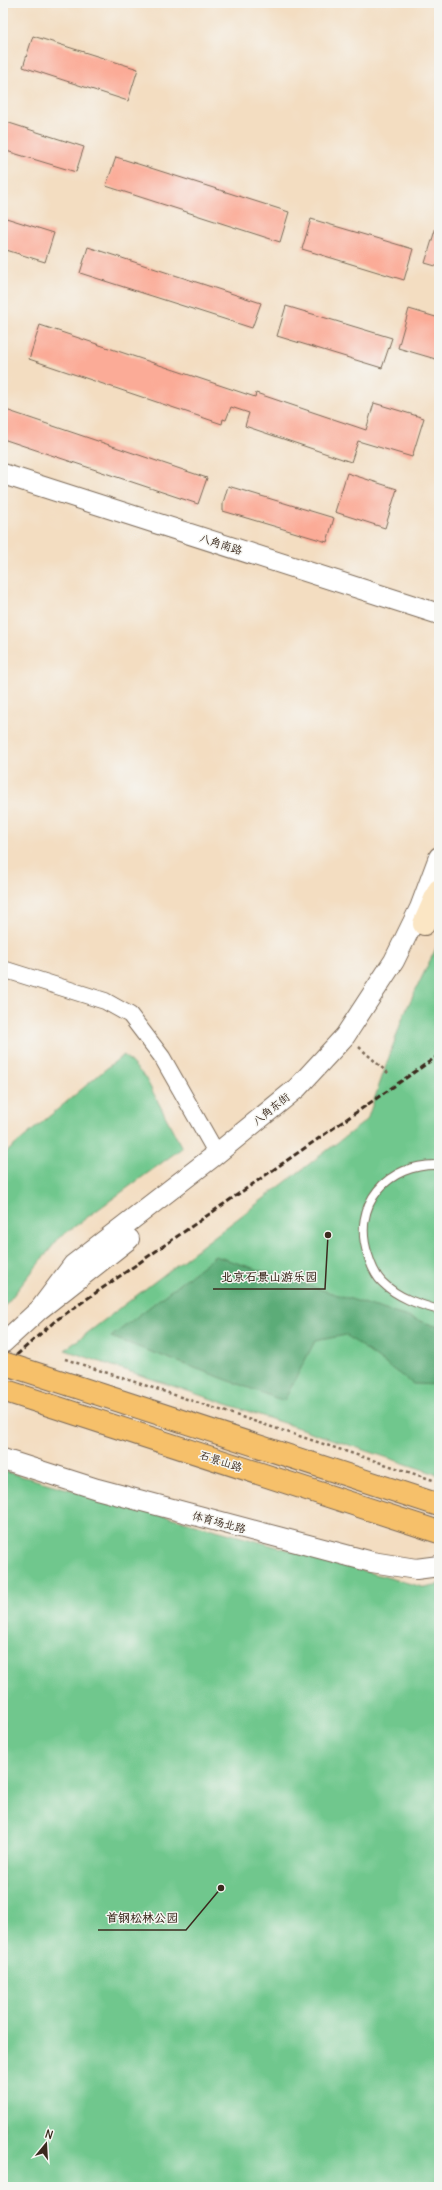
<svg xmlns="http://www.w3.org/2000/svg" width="442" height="2190" font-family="Delius,'LXGW WenKai TC',sans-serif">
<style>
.green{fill:#6fc78d;stroke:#557856}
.forest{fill:#5bac78;stroke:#4b6b4b}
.building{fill:#fbab97}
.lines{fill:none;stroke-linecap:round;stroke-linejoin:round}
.service-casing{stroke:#7b6957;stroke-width:10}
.minor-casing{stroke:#7b6957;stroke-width:18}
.tertiary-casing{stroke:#7b6957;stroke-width:22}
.secondary-casing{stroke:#7b6957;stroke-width:24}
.primary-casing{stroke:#7b6957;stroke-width:24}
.path{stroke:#7b6957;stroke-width:2.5;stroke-dasharray:3 3;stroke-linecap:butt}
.service{stroke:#fff;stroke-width:8}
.minor{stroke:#fff;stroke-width:16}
.tertiary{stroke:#fff;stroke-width:20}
.secondary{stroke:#fbe6c4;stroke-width:22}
.primary{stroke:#f6c06b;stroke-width:22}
.rail{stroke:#3b2a1e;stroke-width:3;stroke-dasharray:6 3;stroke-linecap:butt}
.primary-bridge-casing{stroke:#7b6957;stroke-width:24;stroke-linecap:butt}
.primary-bridge{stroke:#f6c06b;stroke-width:22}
.labels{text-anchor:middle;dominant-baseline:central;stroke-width:3;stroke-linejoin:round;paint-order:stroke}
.street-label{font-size:11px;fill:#3b2a1e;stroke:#f6f6f2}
.leader{fill:none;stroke:#3b2a1e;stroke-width:1.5}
.callout-dot{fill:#3b2a1e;stroke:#f6f6f2;stroke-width:1.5}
.callout-label{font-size:12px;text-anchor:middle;font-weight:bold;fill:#3b2a1e;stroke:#f6f6f2;stroke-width:3;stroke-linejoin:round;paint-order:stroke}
</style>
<rect width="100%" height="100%" fill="#f6f6f2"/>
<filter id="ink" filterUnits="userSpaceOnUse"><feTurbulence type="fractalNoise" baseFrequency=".025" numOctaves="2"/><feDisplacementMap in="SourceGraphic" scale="8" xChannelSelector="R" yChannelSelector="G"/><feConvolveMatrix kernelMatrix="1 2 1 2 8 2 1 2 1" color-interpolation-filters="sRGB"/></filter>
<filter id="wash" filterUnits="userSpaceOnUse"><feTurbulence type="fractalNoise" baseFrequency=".012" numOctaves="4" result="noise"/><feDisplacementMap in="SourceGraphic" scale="16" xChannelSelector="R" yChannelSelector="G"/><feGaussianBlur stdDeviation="0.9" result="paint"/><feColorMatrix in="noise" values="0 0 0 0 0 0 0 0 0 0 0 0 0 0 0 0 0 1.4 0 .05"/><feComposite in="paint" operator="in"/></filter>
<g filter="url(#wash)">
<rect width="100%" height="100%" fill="#f3ddc1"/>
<path class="green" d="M439,942V1475L65,1350L367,1120L404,1014Z
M124,1055L145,1077L182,1148L59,1238L3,1308V1155L113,1063Z
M3,1471L426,1588L439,1584V2187H3Z"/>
<path class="forest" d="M215,1256L439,1327V1385L413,1384L346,1335L315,1341L284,1401L111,1337Z"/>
<g id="blocks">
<path class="building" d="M33,36L138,69L128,101L23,67Z
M3,121L84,147L76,172L3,150Z
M116,157L289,212L280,242L106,186Z
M3,217L54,233L45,262L3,249Z
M311,219L413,249L404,280L302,249Z
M436,227H439V267L425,263Z
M88,247L261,303L252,328L80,273Z
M286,306L392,338L382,368L277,336Z
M409,309L439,318V360L398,348Z
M40,325L255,397L256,393L366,430L374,403L424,418L412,457L358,441L351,462L245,426L249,413L231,407L226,420L223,419L222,424L29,359Z
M3,409L207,478L198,504L3,439Z
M347,473L397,489L385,528L335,512Z
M228,486L334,518L327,542L223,511V503Z"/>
</g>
</g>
<g filter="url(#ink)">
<use href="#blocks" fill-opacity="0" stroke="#7b6957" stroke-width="1"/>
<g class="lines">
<g class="service-casing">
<path id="service" d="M439,1165C387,1163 351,1205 368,1255C371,1265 375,1275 382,1282C398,1298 418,1304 439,1310"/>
</g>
<g class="minor-casing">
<path id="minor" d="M3,969L105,1001L130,1015L162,1057L217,1154"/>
</g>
<g class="tertiary-casing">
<path id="tertiary" d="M3,474L439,614
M40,1309L73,1265L214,1156L297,1088L345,1036L394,961L420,908L439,857
M3,1343L40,1309L129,1239
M3,1459L97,1489L372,1562L416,1569L439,1566"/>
</g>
<g class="secondary-casing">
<path id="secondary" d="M424,924L439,890"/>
</g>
<g class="primary-casing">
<path id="primary" d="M71,1385L439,1505
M3,1390L439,1532"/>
</g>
<path class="path" d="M359,1047L389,1074
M65,1359L439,1482"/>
<use href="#service" class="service"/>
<use href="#minor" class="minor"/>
<use href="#tertiary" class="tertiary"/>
<use href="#secondary" class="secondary"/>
<use href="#primary" class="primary"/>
<path class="rail" d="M3,1367L55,1321L439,1055"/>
<g class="primary-bridge-casing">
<path id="primary-bridge" d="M3,1363L71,1385"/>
</g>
<use href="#primary-bridge" class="primary-bridge"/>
</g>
</g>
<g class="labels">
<g class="street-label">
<text transform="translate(221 544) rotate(18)">八角南路</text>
<text transform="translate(271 1109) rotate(-39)">八角东街</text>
<text transform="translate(221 1461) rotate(18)">石景山路</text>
<text transform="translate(219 1522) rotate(15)">体育场北路</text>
</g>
</g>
<path class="leader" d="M328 1235L325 1289H213M221 1888L186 1930H98"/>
<g class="callout-dot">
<circle cx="328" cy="1235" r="4"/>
<circle cx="221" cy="1888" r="4"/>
</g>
<g class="callout-label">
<text x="269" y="1281">北京石景山游乐园</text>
<text x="142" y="1922">首钢松林公园</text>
</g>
<rect width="442" height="2190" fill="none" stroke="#f6f6f2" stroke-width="16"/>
<g transform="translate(46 2144) rotate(18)" stroke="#f6f6f2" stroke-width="3" paint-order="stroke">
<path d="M0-3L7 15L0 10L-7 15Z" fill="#3b2a1e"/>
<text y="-6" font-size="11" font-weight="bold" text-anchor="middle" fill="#3b2a1e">N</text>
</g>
</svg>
